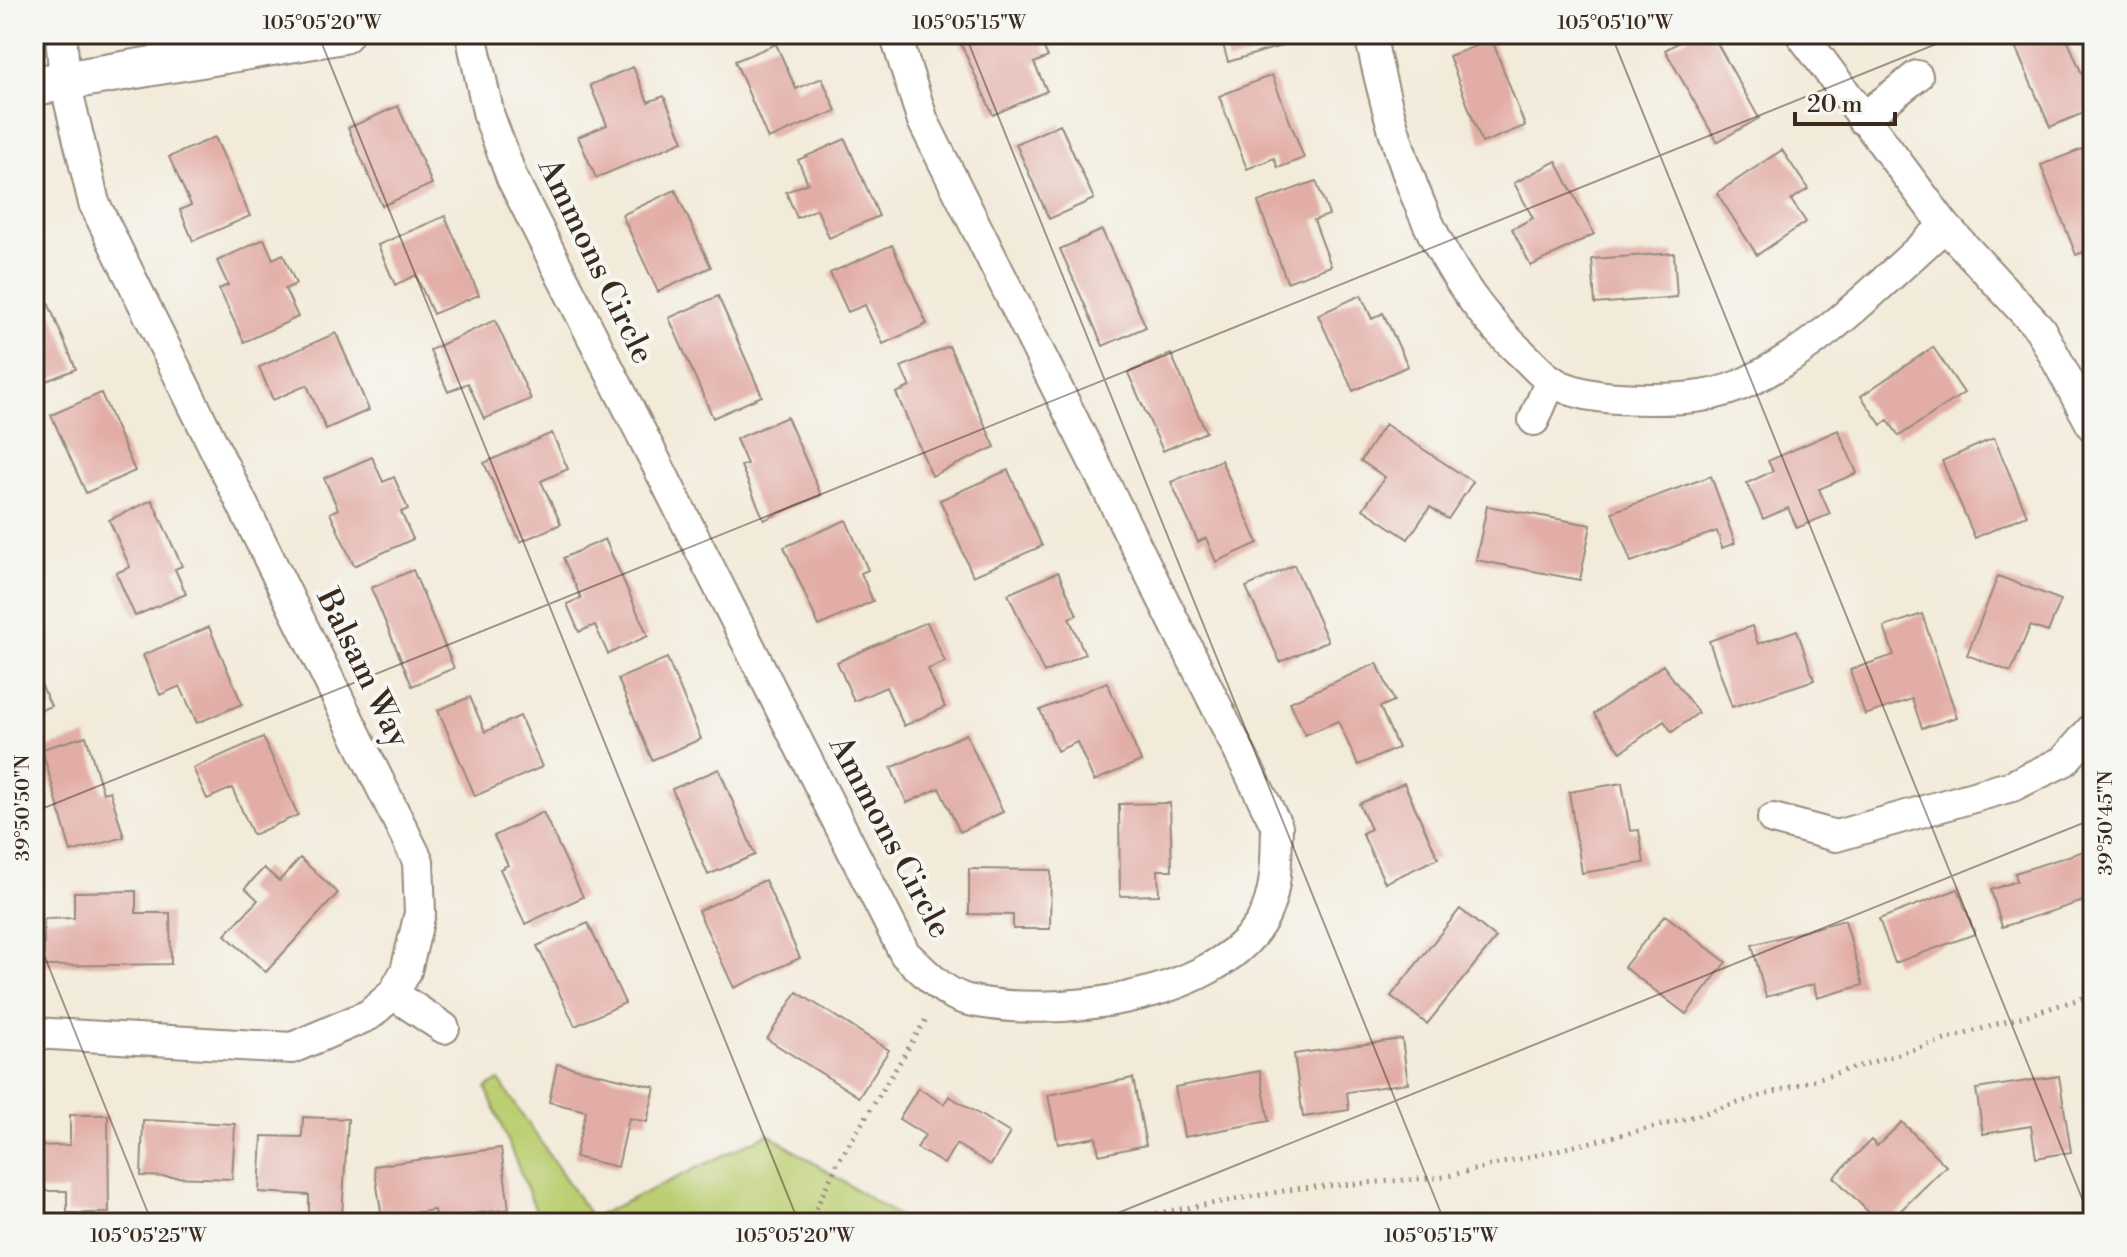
<svg xmlns="http://www.w3.org/2000/svg" width="2127" height="1257" font-family="'Libre Bodoni',serif">
<style>
.green{fill:#bbce71;stroke:#7b7c48;stroke-width:2}
.building{fill:#e2ada6}
.lines{fill:none;stroke-linecap:round;stroke-linejoin:round}
.minor-casing{stroke:#978a7c;stroke-width:34}
.tertiary-casing{stroke:#978a7c;stroke-width:42}
.path{stroke:#978a7c;stroke-width:5;stroke-dasharray:2 6;stroke-linecap:butt}
.minor{stroke:#fff;stroke-width:30}
.tertiary{stroke:#fff;stroke-width:38}
.ticks{fill:none;stroke:#3b2a1e;stroke-width:2;stroke-opacity:0.45}
.labels{text-anchor:middle;dominant-baseline:central;stroke-width:8;stroke-linejoin:round;paint-order:stroke}
.street-label{font-size:32px;fill:#3b2a1e;stroke:#f6f6f2}
.neatline{fill:none;stroke:#3b2a1e;stroke-width:3}
.ticks-label{font-size:20px;text-anchor:middle;fill:#3b2a1e}
</style>
<rect width="100%" height="100%" fill="#f6f6f2"/>
<filter id="ink" filterUnits="userSpaceOnUse"><feTurbulence type="fractalNoise" baseFrequency=".0125" numOctaves="2"/><feDisplacementMap in="SourceGraphic" scale="16" xChannelSelector="R" yChannelSelector="G"/><feConvolveMatrix kernelMatrix="1 2 1 2 8 2 1 2 1" color-interpolation-filters="sRGB"/></filter>
<filter id="wash" filterUnits="userSpaceOnUse"><feTurbulence type="fractalNoise" baseFrequency=".006" numOctaves="4" result="noise"/><feDisplacementMap in="SourceGraphic" scale="32" xChannelSelector="R" yChannelSelector="G"/><feGaussianBlur stdDeviation="1.8" result="paint"/><feColorMatrix in="noise" values="0 0 0 0 0 0 0 0 0 0 0 0 0 0 0 0 0 1.4 0 .05"/><feComposite in="paint" operator="in"/></filter>
<g filter="url(#wash)">
<rect width="100%" height="100%" fill="#f3ebda"/>
<path class="green" d="M499,1080L592,1218L768,1134L909,1223H541L486,1088Z"/>
<g id="blocks">
<path class="building" d="M1010,34L1012,38L1038,34L1048,57L1034,63L1047,91L993,115L957,35Z
M1220,34H1277L1281,46L1228,62Z
M1694,34H1712L1759,118L1717,142L1665,50Z
M2032,34H2065L2093,100V109L2050,127L2013,42Z
M1492,40L1525,126L1482,143L1449,56Z
M776,44L796,89L822,78L836,111L768,139L735,61Z
M633,67L648,102L664,96L683,141L596,178L578,137L607,125L590,85Z
M1272,75L1304,158L1278,168L1274,158L1247,169L1219,96Z
M398,106L432,184L382,206L348,128Z
M1060,124L1094,199L1049,219L1016,144Z
M215,137L250,216L193,241L180,210L191,205L169,157Z
M845,139L879,216L829,238L817,209L797,218L786,192L808,183L798,160Z
M2087,147L2093,164V248L2076,255L2041,165Z
M1782,150L1808,189L1791,200L1806,222L1757,255L1717,193Z
M1556,161L1594,234L1531,266L1512,229L1533,218L1514,183Z
M1316,181L1329,215L1314,220L1331,266L1287,282L1258,202Z
M675,190L711,267L658,292L622,215Z
M445,216L479,295L433,314L416,275L395,285L378,245Z
M1102,230L1146,327L1103,346L1060,249Z
M264,239L273,259L283,254L296,284L285,289L298,317L244,342L219,289L228,285L217,261Z
M892,245L927,324L883,344L865,305L848,312L830,273Z
M1674,253L1677,297L1595,304L1592,259Z
M2093,279V297L2085,283Z
M42,288L76,369L34,386V291Z
M1361,295L1372,319L1383,313L1408,366L1353,391L1318,315Z
M718,296L762,396L713,418L669,318Z
M495,320L531,399L484,419L468,383L448,392L430,350Z
M336,333L369,410L326,429L307,385L273,400L259,367Z
M949,346L995,447L932,476L896,393L910,387L901,367Z
M1933,347L1964,393L1899,436L1888,420L1881,425L1861,396Z
M1171,354L1206,432L1163,451L1128,373Z
M101,393L135,471L86,493L51,415Z
M787,417L821,495L764,520L741,466L747,464L736,439Z
M1385,424L1473,482L1448,519L1430,507L1408,539L1363,509L1385,477L1361,461Z
M1838,430L1857,473L1819,489L1830,514L1797,528L1788,508L1763,519L1747,483L1773,471L1768,461Z
M552,433L568,469L541,481L561,524L520,542L484,463Z
M1994,438L2027,515L1975,538L1942,461Z
M372,457L383,482L394,477L408,509L401,512L413,539L354,566L330,513L338,509L324,478Z
M1221,460L1258,543L1216,562L1206,538L1198,542L1171,482Z
M1008,470L1042,546L973,576L940,500Z
M1711,476L1735,543L1722,548L1717,531L1631,562L1612,512Z
M152,500L182,566L175,569L186,594L135,616L116,573L130,567L109,520Z
M1487,506L1591,525L1580,580L1476,560Z
M846,520L868,570L861,573L873,601L819,626L784,547Z
M605,539L648,636L608,654L595,625L579,632L567,604L581,598L563,558Z
M1294,565L1328,641L1280,662L1246,587Z
M413,570L454,668L412,686L371,588Z
M1058,572L1077,615L1069,618L1085,654L1044,673L1008,594Z
M1998,576L2061,600L2048,632L2030,626L2011,672L1967,655Z
M1922,614L1957,717L1922,728L1912,699L1865,715L1850,670L1894,655L1884,627Z
M927,622L945,662L928,669L945,707L904,726L886,687L854,701L837,662Z
M1752,626L1758,644L1797,630L1814,680L1732,707L1709,641Z
M209,627L242,704L197,723L180,686L160,695L143,655Z
M667,658L701,739L652,760L618,679Z
M1377,663L1394,701L1380,707L1398,748L1358,765L1338,721L1305,735L1290,702Z
M1663,665L1698,713L1672,732L1664,721L1621,752L1594,714Z
M34,669L51,706L34,713Z
M1107,682L1141,761L1094,781L1077,742L1057,751L1040,710Z
M470,697L485,732L520,716L542,767L475,796L438,710Z
M966,734L1003,812L960,832L939,788L907,803L891,768Z
M86,736L103,793L110,791L124,837L71,852L42,749Z
M263,737L298,815L253,835L232,788L207,799L193,768Z
M719,769L755,855L708,875L672,789Z
M1404,783L1438,858L1385,883L1362,833L1371,829L1359,804Z
M1622,783L1630,831L1639,830L1644,863L1582,873L1569,792Z
M1170,803L1172,870H1158L1159,895L1120,896L1119,804Z
M543,812L583,897L525,924L500,869L508,865L494,836Z
M2090,849L2093,898L2002,927L1991,890L2017,881L2015,873Z
M300,858L338,893L266,972L225,935L258,900L245,888L264,868L279,881Z
M969,869L1051,870L1050,929H1013V915L969,914Z
M765,880L800,958L734,988L698,911Z
M1958,889L1975,934L1895,963L1879,919Z
M136,891V913H170L171,964L44,966V919L74,918V892Z
M1460,909L1496,938L1427,1024L1391,996Z
M1665,915L1726,962L1686,1014L1624,967Z
M1845,920L1863,985L1817,998L1814,984L1766,997L1752,945Z
M588,923L625,1003L575,1026L537,946Z
M797,992L889,1050L859,1097L767,1039Z
M1402,1039L1408,1083L1347,1092L1349,1110L1303,1117L1294,1054Z
M557,1064L655,1087L647,1122L629,1118L618,1167L575,1157L586,1111L549,1102Z
M1260,1071L1269,1121L1184,1137L1175,1087Z
M2059,1076L2071,1152L2036,1158L2031,1126L1983,1134L1976,1089Z
M1133,1078L1146,1145L1099,1155L1096,1137L1058,1144L1048,1095Z
M918,1088L944,1104L949,1096L1010,1133L991,1165L956,1144L944,1164L917,1148L925,1135L899,1119Z
M70,1115H108L109,1213H67V1191H34V1146L70,1145Z
M303,1117L348,1119L342,1216L309,1214V1195L259,1192L262,1136L302,1137Z
M143,1120L235,1124L232,1179L141,1176Z
M1902,1122L1946,1166L1888,1223H1879L1834,1177L1871,1140L1877,1146Z
M501,1148L509,1209L436,1219L434,1210L382,1218L374,1166Z"/>
</g>
</g>
<g filter="url(#ink)">
<use href="#blocks" fill-opacity="0" stroke="#978a7c" stroke-width="2"/>
<g class="lines">
<g class="minor-casing">
<path id="minor" d="M471,34L489,116L512,178L905,954C924,971 943,994 968,1000C1050,1019 1213,1000 1261,922C1278,893 1276,859 1277,827L923,121L895,34
M1370,34C1394,149 1430,270 1520,352C1530,361 1540,373 1551,381C1580,398 1619,399 1651,399C1686,399 1719,397 1751,380C1825,343 1884,280 1945,226
M1801,34L1945,226L2040,329L2093,427
M1862,119L1917,76
M1534,420L1551,380
M1773,819L1836,836L2012,786L2064,761L2093,728
M393,994L444,1028
M34,1033L292,1048L369,1015L393,994L406,971L420,913L418,861L94,203L65,82L61,34"/>
</g>
<g class="tertiary-casing">
<path id="tertiary" d="M34,86L343,34"/>
</g>
<path class="path" d="M809,1223L837,1164L928,1016
M1101,1223L1301,1188L1444,1177L1675,1122L2093,995"/>
<use href="#minor" class="minor"/>
<use href="#tertiary" class="tertiary"/>
</g>
</g>
<path class="ticks" d="M318,34L799,1223M965,34L1445,1223M1611,34L2092,1223M34,812L1961,34M34,930L152,1223M1093,1223L2093,819"/>
<g class="labels">
<g class="street-label">
<text transform="translate(596 261) rotate(64)">Ammons Circle</text>
<text transform="translate(363 668) rotate(64)">Balsam Way</text>
<text transform="translate(890 837) rotate(62)">Ammons Circle</text>
</g>
</g>
<rect width="2127" height="1257" fill="none" stroke="#f6f6f2" stroke-width="88"/>
<path d="M1795 112v12h100v-12" fill="none" stroke="#3b2a1e" stroke-width="4"/>
<text x="1807" y="112" font-size="24" fill="#3b2a1e" stroke="#f6f6f2" stroke-width="6" paint-order="stroke">20 m</text>
<rect x="44" y="44" width="2039" height="1169" class="neatline"/>
<g class="ticks-label">
<text x="322" y="29">105°05'20"W</text>
<text x="969" y="29">105°05'15"W</text>
<text x="1615" y="29">105°05'10"W</text>
<text transform="translate(22 808) rotate(-90)" y="7">39°50'50"N</text>
<text transform="translate(2105 823) rotate(-90)" y="7">39°50'45"N</text>
<text x="148" y="1242">105°05'25"W</text>
<text x="795" y="1242">105°05'20"W</text>
<text x="1441" y="1242">105°05'15"W</text>
</g>
</svg>
